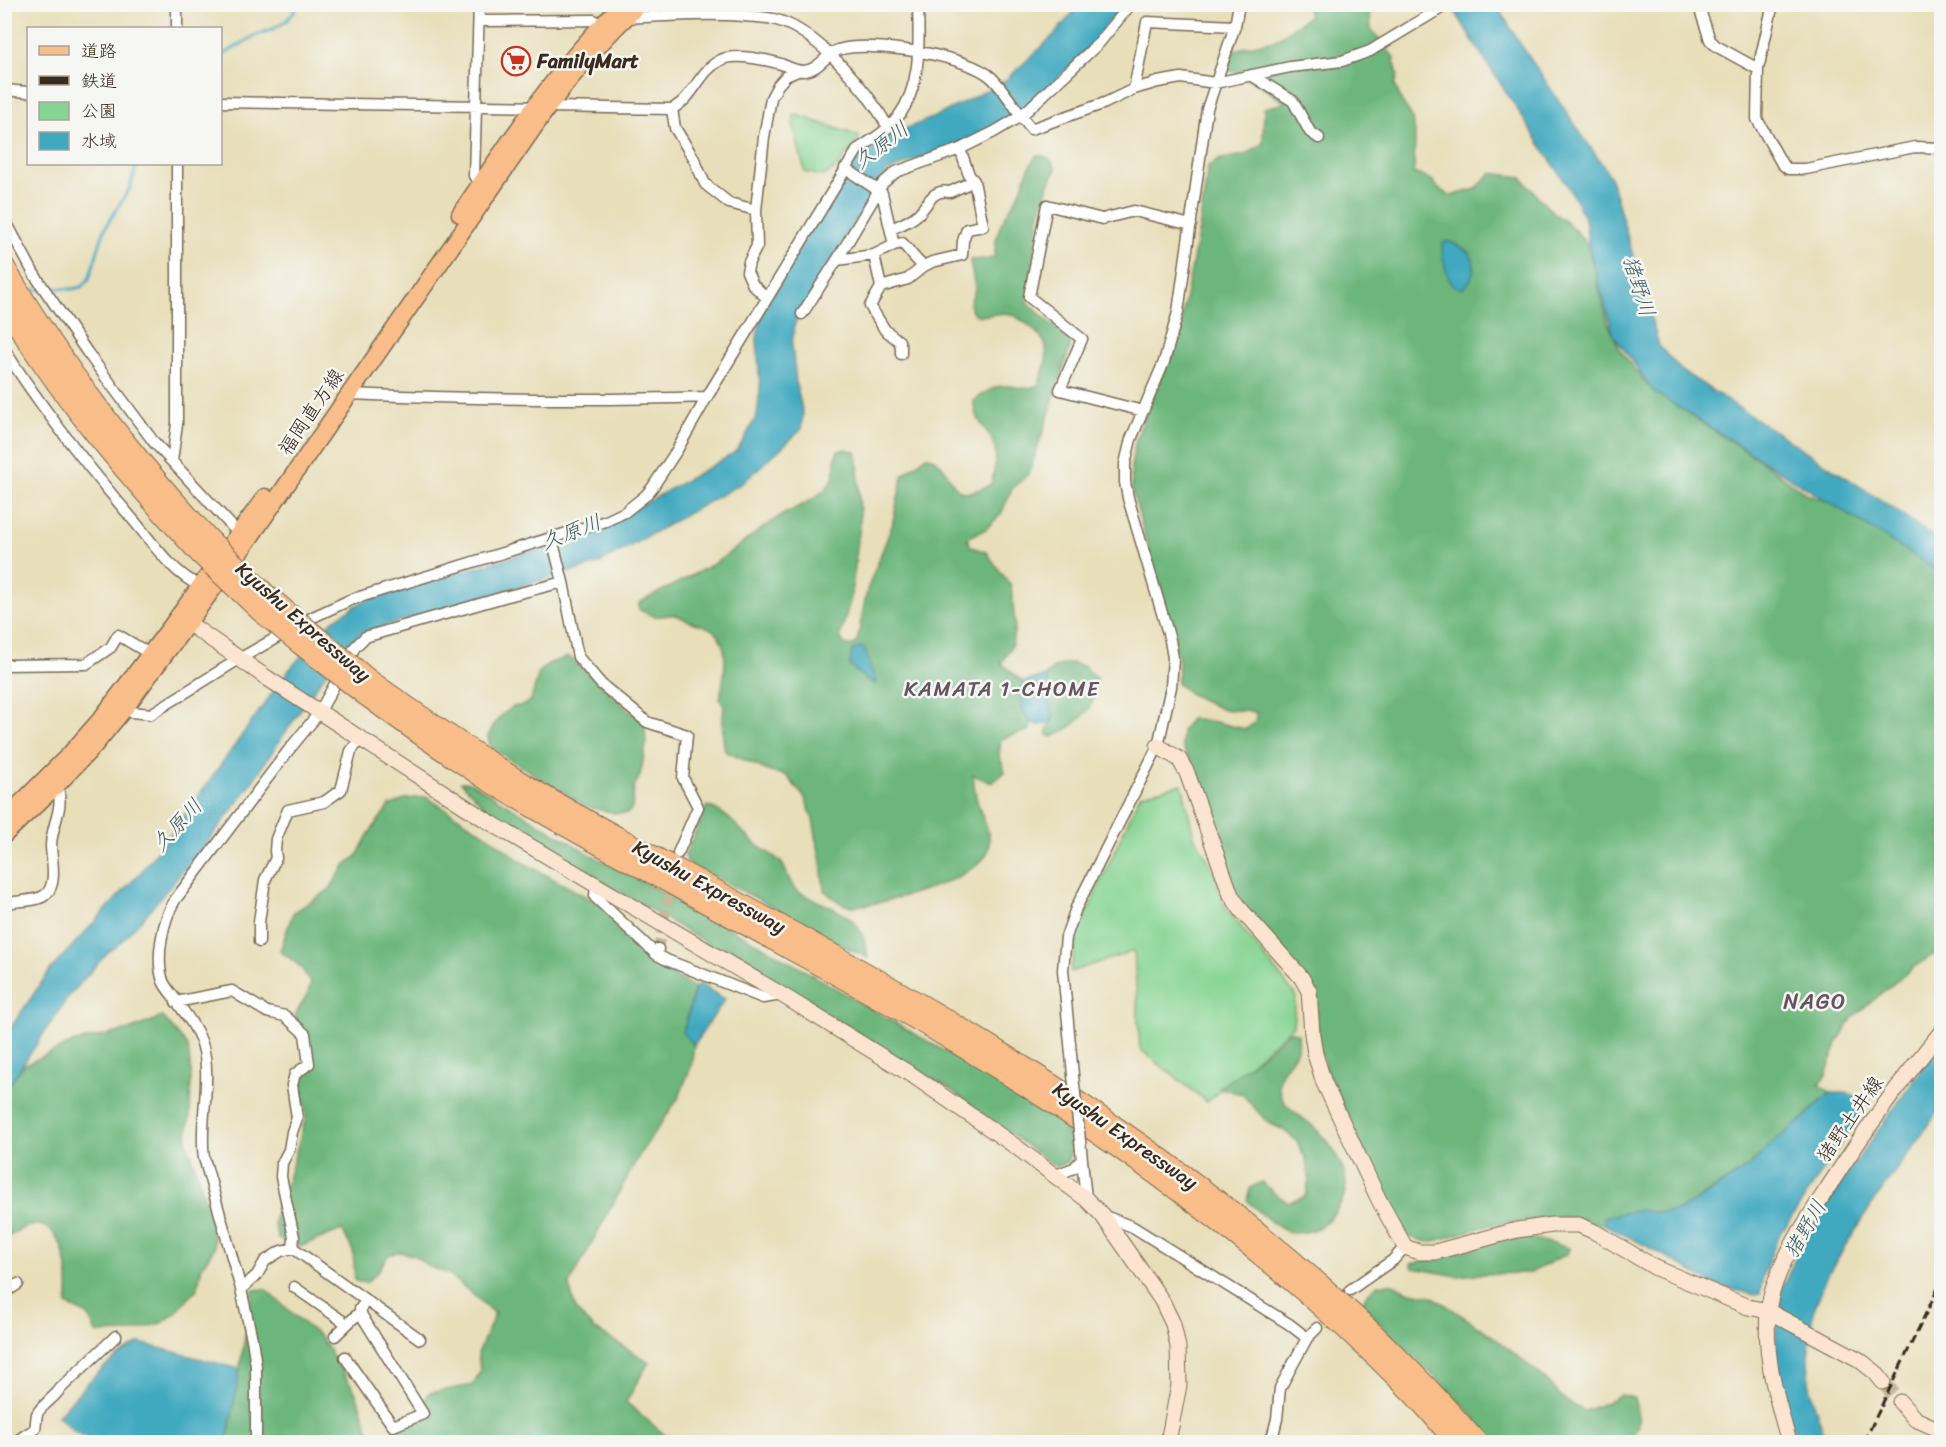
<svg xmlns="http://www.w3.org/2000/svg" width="1946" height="1447" font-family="Sriracha,'Klee One',sans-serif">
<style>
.green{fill:#86d492;stroke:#607f58;stroke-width:1.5}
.forest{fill:#6cb67c;stroke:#54704d;stroke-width:1.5}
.water{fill:#40a9c0;stroke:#3e6a6f;stroke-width:1.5}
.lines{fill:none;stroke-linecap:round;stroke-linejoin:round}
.stream{stroke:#40a9c0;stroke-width:3}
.street-tunnel{stroke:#c5ba9a;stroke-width:10;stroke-dasharray:10 5;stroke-linecap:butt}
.secondary-tunnel{stroke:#c5ba9a;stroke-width:15;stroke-dasharray:15 8;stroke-linecap:butt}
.street-casing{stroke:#786954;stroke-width:13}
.secondary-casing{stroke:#786954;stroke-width:17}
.primary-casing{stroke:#786954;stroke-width:19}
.highway-casing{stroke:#786954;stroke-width:22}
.street{stroke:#fff;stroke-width:10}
.secondary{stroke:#fce5d0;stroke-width:15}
.primary{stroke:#f8bd89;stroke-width:16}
.highway{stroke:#f8bd89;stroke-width:20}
.rail{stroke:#3b2a1e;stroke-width:3;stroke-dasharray:9 4.5;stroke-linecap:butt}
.street-bridge-casing{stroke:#786954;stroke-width:13;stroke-linecap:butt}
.highway-bridge-casing{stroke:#786954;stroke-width:22;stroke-linecap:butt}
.street-bridge{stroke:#fff;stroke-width:10}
.highway-bridge{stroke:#f8bd89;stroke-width:20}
.labels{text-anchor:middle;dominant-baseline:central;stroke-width:5;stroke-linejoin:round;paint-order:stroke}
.poi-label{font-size:20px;font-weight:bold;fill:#3b2a1e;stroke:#f6f6f2;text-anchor:start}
.street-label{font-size:20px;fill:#3b2a1e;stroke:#f6f6f2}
.water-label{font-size:21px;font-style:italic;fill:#3d5d5f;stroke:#f6f6f2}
.neighbourhood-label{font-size:21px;letter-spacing:1.5px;fill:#675461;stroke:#f6f6f2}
.quarter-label{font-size:22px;letter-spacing:1.5px;fill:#675461;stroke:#f6f6f2}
</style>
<rect width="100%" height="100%" fill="#f6f6f2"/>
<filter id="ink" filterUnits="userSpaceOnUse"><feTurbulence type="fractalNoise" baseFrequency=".0167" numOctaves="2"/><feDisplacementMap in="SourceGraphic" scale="12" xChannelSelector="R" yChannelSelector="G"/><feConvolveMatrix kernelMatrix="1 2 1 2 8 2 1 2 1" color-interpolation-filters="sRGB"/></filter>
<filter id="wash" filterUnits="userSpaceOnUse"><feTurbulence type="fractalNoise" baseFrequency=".008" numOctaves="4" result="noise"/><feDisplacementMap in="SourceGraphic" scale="24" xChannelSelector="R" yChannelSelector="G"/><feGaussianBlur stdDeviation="1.35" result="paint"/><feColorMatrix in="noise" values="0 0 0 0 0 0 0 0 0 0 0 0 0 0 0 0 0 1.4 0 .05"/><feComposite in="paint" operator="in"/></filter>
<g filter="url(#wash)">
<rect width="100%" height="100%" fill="#e8deb9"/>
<path class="green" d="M794,114L859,136L857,142L834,170L823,176L805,172L793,125Z
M1182,784L1194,836L1214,870L1225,907L1296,996L1293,1026L1207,1102L1140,1049L1134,951L1070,972L1079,930L1140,795Z"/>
<path class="forest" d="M1306,5H1369L1371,29L1393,56L1398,75L1395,85L1401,100L1411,115L1415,132L1414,173L1432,180L1438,188L1450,196L1476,189L1491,173L1521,177L1546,206L1576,231L1588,246L1608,323L1620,350L1634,369L1654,392L1679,406L1703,424L1760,460L1808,495L1830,502L1894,541L1941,573V950L1915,966L1853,1017L1837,1043L1826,1076L1819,1084L1830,1093L1798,1123L1770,1145L1749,1166L1702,1197L1679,1210L1663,1213L1636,1210L1605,1217V1225L1582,1219L1561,1217L1490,1225L1432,1242L1422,1241L1408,1236L1400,1229L1326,1070L1320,1049L1315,1003L1240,905L1204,807L1192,766L1182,746V731L1190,719C1209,718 1227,726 1246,729L1256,722V712L1221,709L1189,693L1177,683L1179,660L1132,490L1131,466L1136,439L1180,327L1199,229L1208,166L1221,159L1245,155L1263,143L1264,108L1285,103L1256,83L1227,69L1235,50L1277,39L1309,16Z
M1037,155C1048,156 1051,159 1056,169L1048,186L1039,217L1027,302L1048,321L1070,336L1071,344L1045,426L1029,473L1012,489L1001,514L986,529L967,538L971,547L986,552L1011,586L1015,625L1012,646L1001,663L1023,682C1019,701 1019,707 1031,723L1030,730L1001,739L999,755L1005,772L992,783L973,775C974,785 975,797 979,807C983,822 993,834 988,851C978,880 880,906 851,906C841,906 831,896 824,890L821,862L813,819L805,798L786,775L770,772L725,751C722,737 722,721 724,706L720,699C723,680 732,646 714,631C708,626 699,625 692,622C686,620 681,617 675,615C668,614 662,617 656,616C650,616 644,612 639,609V603C664,589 689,578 713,564C734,551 753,534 774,520C792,508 819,501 831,482C838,472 832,460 838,451L846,449L856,452L858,460L860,524L851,598L840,636L844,644L851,646L857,642L867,590L892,526L903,475L927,456C957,463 943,511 991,484C994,472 998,458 994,445C989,429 972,419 974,401C983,393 997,384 1010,386C1022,388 1027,390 1039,385C1042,374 1050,356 1045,344C1041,334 1020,317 1010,314C1000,310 976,322 971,310C967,302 975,296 975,288C974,279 971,270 970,260L989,259L995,256C994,224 1009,215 1021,189C1026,177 1028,166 1037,155Z
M568,657L575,661L645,725L646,745L640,776L634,787L632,808L628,813H616L587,807L490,747L488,736L495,723L503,714L513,707L524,705L531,700L539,673L548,664Z
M1072,663L1083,666L1097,679C1095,687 1095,696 1092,703C1084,719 1068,730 1052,737L1048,735L1047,730L1054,717L1047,693L1048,682L1046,676C1052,666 1062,665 1072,663Z
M461,782H470L593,856L757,943L991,1078L1064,1126C1070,1138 1074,1149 1067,1162L1056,1167L951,1090L844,1024L527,837L485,807Z
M426,797L484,833L522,862L611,910L653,963L695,988L683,1033L694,1045L691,1067L678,1099L641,1152L569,1285L576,1310L594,1329L649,1362L626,1402L673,1442H227L253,1290L265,1289L303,1323L321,1337L356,1393L369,1431L375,1439L390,1436L393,1430L428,1416L424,1401L429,1393L473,1385L480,1371L478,1353L495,1314L449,1274L428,1266L414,1255L399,1252L388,1255L378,1271L366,1283L355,1281L353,1251L342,1230L302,1246L278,1239L274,1223L278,1200L288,1180L306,1116L302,1087L306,1059L304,1039L295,1015L308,993L311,983L300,966L280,951L293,913L329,890L346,864L357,856L368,835L389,806L405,799Z
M707,806C728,812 741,832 757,845C765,852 777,856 783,865C788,874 789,885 799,892C816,902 837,907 852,920C862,929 867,945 868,958L843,946L756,898L691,865L687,861L685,855Z
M163,1017L188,1046L191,1073L190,1116L186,1140L213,1223L214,1248L202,1267L197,1289L175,1314L161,1323L132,1332L96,1333L88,1315L67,1305C73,1262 58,1195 5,1240L4,1084L26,1064L75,1042L129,1030Z
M1290,1031L1298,1034C1298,1038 1299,1044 1298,1048C1293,1062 1276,1072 1279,1088C1281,1105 1293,1110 1304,1119C1323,1132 1351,1168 1345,1192C1343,1200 1339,1207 1334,1213C1324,1226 1313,1233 1296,1233C1282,1234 1257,1210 1247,1200L1250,1188L1262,1182L1275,1194L1288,1202L1306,1196L1309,1178L1306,1159L1296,1140L1282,1129L1268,1123L1242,1094L1219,1088L1259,1058Z
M1518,1237L1539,1240L1569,1248L1567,1254L1530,1273L1477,1274L1458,1276L1413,1268L1411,1264Z
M1378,1284H1393L1410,1292L1432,1296L1490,1334L1541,1375L1566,1401L1584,1411L1599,1406L1620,1395L1634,1398C1639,1418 1643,1428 1626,1442H1493L1471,1413L1361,1305L1365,1297Z"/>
<path class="water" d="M1079,5H1123L1082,55L1029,106L990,131L949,149L917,159L887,172L877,184L795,323L792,344L796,383L803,414L801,430L744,482L598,564L363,632L349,643L318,684L244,794L209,840L145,916L115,948L108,952L69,996L5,1091V1036L50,970L140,873L171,834L288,671L333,620L362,602L373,598L594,532L729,456L737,450L743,441L757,415L760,389L757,338L760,320L766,306L838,182L868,144L937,116L1005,81L1055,34Z
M1451,5H1497L1517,39L1610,176L1659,346L1682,371L1884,502L1941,542V573L1654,392L1614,336L1589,249L1585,218L1569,188L1485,60Z
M1448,241C1454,244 1465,248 1469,253C1478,263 1473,281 1463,288C1459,288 1457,288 1454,286C1447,281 1440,250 1443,243Z
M860,647L865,648C866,662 875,673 876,684L868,681L850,666L852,651Z
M1046,676L1048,682L1047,693L1054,717L1051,722L1039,725L1031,723C1019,707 1019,701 1023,682Z
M699,984L725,999L694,1045L683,1033L695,988Z
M1941,1042V1108L1876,1198L1829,1272L1813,1312L1808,1356L1809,1381L1815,1407L1827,1442H1797L1776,1376V1329L1778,1306L1782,1288L1802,1243L1845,1177Z
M1830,1093H1845L1870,1099L1778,1238L1763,1275L1760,1294L1755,1295L1715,1285L1662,1254L1605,1225L1604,1217L1636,1210L1663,1213L1679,1210L1703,1197L1749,1166L1770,1145L1798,1123Z
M140,1343L240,1369L227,1442H94L74,1431L58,1416C84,1386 105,1361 140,1343Z"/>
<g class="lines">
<path class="stream" d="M220,57L254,36L275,28L287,20L300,4
M48,288L72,289L82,287L89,279L105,228L130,188L137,164
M27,290L42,289"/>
</g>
</g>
<g filter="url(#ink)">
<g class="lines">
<path class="street-tunnel" d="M658,949L672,880"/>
<path class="secondary-tunnel" d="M1883,1382L1900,1402"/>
<g class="street-casing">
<path id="street" d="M177,4V28
M479,4L474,176L482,182
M1698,4L1710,40L1716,46L1758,69
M1773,4L1758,69L1757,119L1782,164L1788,169H1806L1915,147L1942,148
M625,18C665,16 705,13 745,16C754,17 764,17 773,19C815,28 868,91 888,127
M479,21L594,20L601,26
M1251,75L1293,101L1310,132L1319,138
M1134,89L1147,22L1235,26
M4,90L28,92
M220,102L672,109C677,106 682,103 686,98C697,86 704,69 719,61C733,52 766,60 781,64C788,67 796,71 803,71C818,71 825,55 838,50C869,40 968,55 992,78C1007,93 1018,113 1031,129L1105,103L1134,89L1158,82L1181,78L1215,83L1290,67L1342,61L1370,51L1448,4
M672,109L675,128L694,159L705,184L729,203L756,210
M845,168L882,193L894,245L902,243C910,250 915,261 924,266L932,262L962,255L963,241L967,229L983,226L974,181L969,175L960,149
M4,218L34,274L87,352L153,441L239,534
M891,229C900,225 909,222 917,215C928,206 931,188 950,192L974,181
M874,255L881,287L908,279L924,266
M837,260L874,255L894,245
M881,287L870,306L885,330L899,341L901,347V354
M767,298L753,285L747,272L749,262L757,246L756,210L764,137L771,98L778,85L786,76L798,71
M802,314L837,260L883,183L896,172L960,149L994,132L1021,116L1099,43L1131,4
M4,349C43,411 88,467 135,522C154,545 173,573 200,586
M349,394C468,399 587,401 707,397
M1143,411L1060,390L1082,339L1029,297L1047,205L1102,219L1134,211L1191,225
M172,461L177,424V164
M552,539L563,582L578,657L601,684L647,722L687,735L683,778L698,807L678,853
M4,665L86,664L111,647L118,635L155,657
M125,708L131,712L151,714L239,659L313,617L350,600L606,521L625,512L645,496L652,488L677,450L707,397L858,149C872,140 887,131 898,117C922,85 919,42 918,4
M596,884L595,897L657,955
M4,904C16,900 37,902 45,895C49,892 51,887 52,883C55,871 51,856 51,845C52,823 65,808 57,785
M259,942V922L265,880L276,858L275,851L276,839L288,810L324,802L341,790L351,751L360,740
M658,949L657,955L669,961L763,998L782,995
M176,1002L232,991L267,1012L285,1016L305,1034L309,1064L295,1074L292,1085L297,1118L292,1132L289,1150L282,1163L281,1177L294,1237L293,1248
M1073,1075L1063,970L1066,937L1076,908L1158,746L1171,687L1173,658L1170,640L1128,498L1125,482V464L1131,439L1164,362L1178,312L1207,109L1235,26L1239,4
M1081,1150L1086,1199
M1053,1176L1074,1168L1082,1159
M1102,1215L1133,1227L1289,1324L1307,1338
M294,1287L347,1324
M241,1289L257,1275L265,1261L281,1251L293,1248L420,1339
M1350,1290L1393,1260L1405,1247
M4,1293L18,1284
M335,1336L361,1311
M345,1357L393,1426L423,1414L362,1316L360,1309L366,1301
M15,1442L35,1429C36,1424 36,1419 37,1414C39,1408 55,1397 60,1389L116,1336
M256,1442V1366L252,1339L241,1289L204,1158C199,1124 210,1090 205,1057C202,1032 186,1016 173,996C169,991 165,986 163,981C155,957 163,920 175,900L288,751L319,713L355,647L365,637L504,597L563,582
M1271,1442L1277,1419L1280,1388L1307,1338L1317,1328"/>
</g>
<g class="secondary-casing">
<path id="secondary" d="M178,616L267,678L486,820L782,995L915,1077L1015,1146L1086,1199L1102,1215L1149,1282L1162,1301L1173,1324L1178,1347L1179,1385L1168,1442
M1158,746L1179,759L1187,773L1231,895L1242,911L1301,977L1309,991L1312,1034L1315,1054L1324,1083L1379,1200L1405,1247L1419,1252H1435L1517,1230L1552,1225H1579L1595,1232L1656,1268L1748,1307L1768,1311L1858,1359L1875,1372L1883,1382
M1900,1402L1915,1419L1942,1431
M1789,1442C1777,1400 1764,1358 1768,1313C1772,1271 1806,1221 1829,1186C1864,1132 1901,1080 1942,1031"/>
</g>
<g class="primary-casing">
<path id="primary" d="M460,214C510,141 558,66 623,4
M4,820L69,755L100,720L172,625L265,497
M4,835L57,785L94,746L125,708L188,623L247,542L548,107C576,70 606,35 640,4"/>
</g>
<g class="highway-casing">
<path id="highway" d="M4,266C64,369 131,455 212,542
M4,303C58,395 128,476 200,554
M368,679C420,716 472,752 526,785C567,810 609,832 651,855C734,900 818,945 901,993C1112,1114 1318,1257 1477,1442
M361,692C402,722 444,752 487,780C538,812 592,841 644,869C727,915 809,959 891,1005C1079,1112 1260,1238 1411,1392C1427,1408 1441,1426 1456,1442"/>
</g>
<use href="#street" class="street"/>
<use href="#secondary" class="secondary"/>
<use href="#primary" class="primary"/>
<use href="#highway" class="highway"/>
<path class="rail" d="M1864,1442L1942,1280"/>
<g class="street-bridge-casing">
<path id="street-bridge" d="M1073,1075L1081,1150"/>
</g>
<g class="highway-bridge-casing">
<path id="highway-bridge" d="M212,542L267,595L368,679
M200,554L260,611L300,644L361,692"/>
</g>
<use href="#street-bridge" class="street-bridge"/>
<use href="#highway-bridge" class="highway-bridge"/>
</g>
</g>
<defs>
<g id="supermarket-ring" transform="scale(1.5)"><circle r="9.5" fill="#f6f6f2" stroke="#c8321e" stroke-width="1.5"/><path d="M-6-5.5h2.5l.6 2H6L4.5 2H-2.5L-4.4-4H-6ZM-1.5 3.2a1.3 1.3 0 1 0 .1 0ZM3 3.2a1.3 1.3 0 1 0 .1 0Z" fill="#c8321e"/></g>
</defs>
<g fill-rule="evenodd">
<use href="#supermarket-ring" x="516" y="61"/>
</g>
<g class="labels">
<g class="poi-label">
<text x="537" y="61">FamilyMart</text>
</g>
<g class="street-label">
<text transform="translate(311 412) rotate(-56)">福岡直方線</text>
<text transform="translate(303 622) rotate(41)">Kyushu Expressway</text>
<text transform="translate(709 887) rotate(29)">Kyushu Expressway</text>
<text transform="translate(1850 1119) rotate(-55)">猪野土井線</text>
<text transform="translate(1125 1136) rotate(35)">Kyushu Expressway</text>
</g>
<g class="water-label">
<text transform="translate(881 145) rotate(-37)">久原川</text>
<text transform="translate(1639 286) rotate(73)">猪野川</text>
<text transform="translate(571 532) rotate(-21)">久原川</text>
<text transform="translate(177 825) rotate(-47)">久原川</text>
<text transform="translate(1805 1229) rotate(-60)">猪野川</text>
</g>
<g class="neighbourhood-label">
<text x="1002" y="689">KAMATA 1-CHOME</text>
</g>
<g class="quarter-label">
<text x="1815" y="1001">NAGO</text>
</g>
</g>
<rect width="1946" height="1447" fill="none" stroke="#f6f6f2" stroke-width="24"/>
<rect x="27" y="27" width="195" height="138" fill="#f6f6f2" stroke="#aba49d" stroke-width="1.5"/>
<rect x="39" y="46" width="30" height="9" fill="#f8bd89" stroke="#aba49d" stroke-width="1.5"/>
<text x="81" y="57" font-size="18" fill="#3b2a1e">道路</text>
<rect x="39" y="76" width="30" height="9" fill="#3b2a1e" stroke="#aba49d" stroke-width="1.5"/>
<text x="81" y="87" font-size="18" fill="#3b2a1e">鉄道</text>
<rect x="39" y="102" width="30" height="18" fill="#86d492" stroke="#aba49d" stroke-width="1.5"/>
<text x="81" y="117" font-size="18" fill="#3b2a1e">公園</text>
<rect x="39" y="132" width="30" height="18" fill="#40a9c0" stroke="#aba49d" stroke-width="1.5"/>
<text x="81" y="147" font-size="18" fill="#3b2a1e">水域</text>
</svg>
